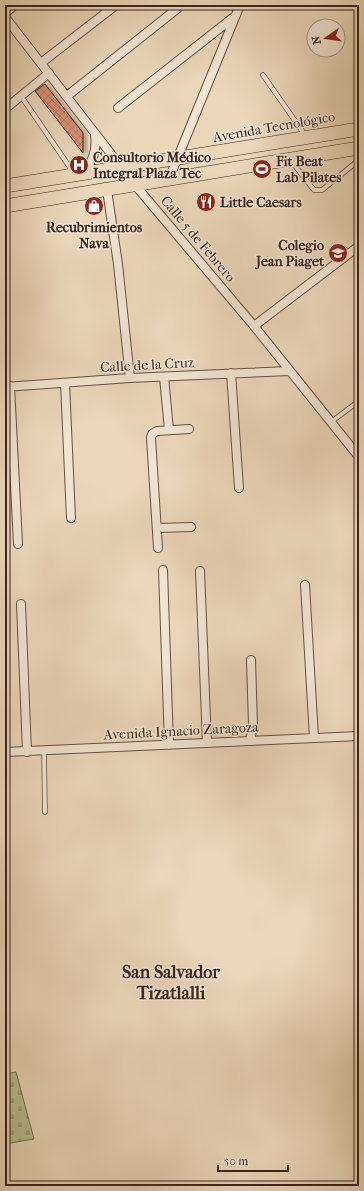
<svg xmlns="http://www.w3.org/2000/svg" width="364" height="1191" font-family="'IM FELL French Canon',serif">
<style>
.cemetery{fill:url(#cemetery-stones);stroke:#797054}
.building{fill:url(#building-cross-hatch);stroke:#3a241b;filter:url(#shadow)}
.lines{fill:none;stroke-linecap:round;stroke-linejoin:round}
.service-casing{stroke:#665042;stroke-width:5.5}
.minor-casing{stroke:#665042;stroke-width:10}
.primary-casing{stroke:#3a241b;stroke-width:14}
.service{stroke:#f1e4d2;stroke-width:4}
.minor{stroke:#f1e4d2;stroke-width:8}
.primary{stroke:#ead6b9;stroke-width:13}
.labels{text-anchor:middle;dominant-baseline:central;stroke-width:3;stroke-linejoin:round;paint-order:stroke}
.street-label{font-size:14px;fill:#3a241b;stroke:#f1e4d2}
.poi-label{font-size:14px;font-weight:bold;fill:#3a241b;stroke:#f1e4d2;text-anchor:start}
.district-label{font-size:18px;font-weight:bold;fill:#3a241b;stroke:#f1e4d2}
</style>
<defs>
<pattern id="cemetery-stones" width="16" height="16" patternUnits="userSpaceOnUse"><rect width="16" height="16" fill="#b8bd8e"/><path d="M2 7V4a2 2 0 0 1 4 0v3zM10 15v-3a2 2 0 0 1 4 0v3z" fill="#9fa27a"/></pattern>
<pattern id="building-cross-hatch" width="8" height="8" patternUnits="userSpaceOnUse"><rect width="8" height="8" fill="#d89176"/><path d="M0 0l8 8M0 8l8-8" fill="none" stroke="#b07660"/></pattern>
<filter id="shadow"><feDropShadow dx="3.5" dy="2" stdDeviation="2" flood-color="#0004"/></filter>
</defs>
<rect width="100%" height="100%" fill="#ead6b9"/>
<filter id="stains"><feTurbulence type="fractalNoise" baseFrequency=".005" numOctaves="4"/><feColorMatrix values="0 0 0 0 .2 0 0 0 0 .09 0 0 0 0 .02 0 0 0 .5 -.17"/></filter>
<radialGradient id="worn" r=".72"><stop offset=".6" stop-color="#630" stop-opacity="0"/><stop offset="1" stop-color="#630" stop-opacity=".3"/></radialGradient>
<path class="cemetery" d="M16,1072L34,1139L5,1144V1074Z"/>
<path class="building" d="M45,84L83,133V153L35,91Z"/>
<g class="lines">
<g class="service-casing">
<path id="service" d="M263,75L305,135
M21,96L73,172
M292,162L314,190H322L359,160
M331,422L359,401
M44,751L45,812"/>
</g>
<g class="minor-casing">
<path id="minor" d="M5,13L15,5
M5,17L135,185L254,326L359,457
M41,63L116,5
M67,96L178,8
M118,108L234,17
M5,109L49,73
M82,174C93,161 97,152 95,134
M169,179L240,5
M107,190L118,264L130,378
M254,326L359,246
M231,373L239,488
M164,377L169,430
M65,383L71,518
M10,386L18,544
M5,387L130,378L290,371
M157,528L191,527
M158,548L151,438L152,434L157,431L189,429
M163,570L169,745
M200,571L207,743
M305,585L314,738
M21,604L27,752
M250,741L253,725L251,660
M5,752L359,736"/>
</g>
<g class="primary-casing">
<path id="primary" d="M5,186L359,129
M5,206L359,148"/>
</g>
<use href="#service" class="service"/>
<use href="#minor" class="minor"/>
<use href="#primary" class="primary"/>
</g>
<defs>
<g id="hospital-disc" transform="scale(1)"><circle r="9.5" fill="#8f2418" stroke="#f1e4d2"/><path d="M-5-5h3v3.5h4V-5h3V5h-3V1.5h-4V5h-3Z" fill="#fff"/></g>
<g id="stadium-disc" transform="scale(1)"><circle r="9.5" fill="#8f2418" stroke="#f1e4d2"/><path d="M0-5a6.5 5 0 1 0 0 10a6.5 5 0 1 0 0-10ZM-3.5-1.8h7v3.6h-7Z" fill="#fff"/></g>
<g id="restaurant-disc" transform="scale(1)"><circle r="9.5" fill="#8f2418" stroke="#f1e4d2"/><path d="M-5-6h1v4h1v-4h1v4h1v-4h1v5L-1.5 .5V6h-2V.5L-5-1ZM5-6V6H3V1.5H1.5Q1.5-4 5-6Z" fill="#fff"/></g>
<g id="shop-disc" transform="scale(1)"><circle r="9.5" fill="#8f2418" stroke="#f1e4d2"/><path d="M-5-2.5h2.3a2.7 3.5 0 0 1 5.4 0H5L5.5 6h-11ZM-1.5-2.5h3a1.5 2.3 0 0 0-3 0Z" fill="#fff"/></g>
<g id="school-disc" transform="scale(1)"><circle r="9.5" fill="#8f2418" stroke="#f1e4d2"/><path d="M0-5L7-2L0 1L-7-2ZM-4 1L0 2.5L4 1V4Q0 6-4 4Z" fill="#fff"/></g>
</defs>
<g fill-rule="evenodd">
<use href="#hospital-disc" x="79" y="165"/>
<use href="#stadium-disc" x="262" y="169"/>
<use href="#restaurant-disc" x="206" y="202"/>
<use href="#shop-disc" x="94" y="206"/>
<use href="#school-disc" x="338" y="253"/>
</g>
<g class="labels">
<g class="street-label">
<text transform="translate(274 127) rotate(-10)">Avenida Tecnológico</text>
<text transform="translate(198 239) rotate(50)">Calle 5 de Febrero</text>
<text transform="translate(147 365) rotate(-3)">Calle de la Cruz</text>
<text transform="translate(181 731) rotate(-3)">Avenida Ignacio Zaragoza</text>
</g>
<g class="poi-label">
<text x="93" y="157">Consultorio Médico<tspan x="93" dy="16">Integral Plaza Tec</tspan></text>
<text x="276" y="161">Fit Beat<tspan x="276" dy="16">Lab Pilates</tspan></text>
<text x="220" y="202">Little Caesars</text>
<text x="94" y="227" text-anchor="middle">Recubrimientos<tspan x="94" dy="16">Nava</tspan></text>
<text x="324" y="245" text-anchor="end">Colegio<tspan x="324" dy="16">Jean Piaget</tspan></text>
</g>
<g class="district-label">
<text x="171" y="972">San Salvador<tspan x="171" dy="21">Tizatlalli</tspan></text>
</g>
</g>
<rect width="364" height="1191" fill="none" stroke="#ead6b9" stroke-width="20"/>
<rect x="6" y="6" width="352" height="1179" fill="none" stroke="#3a241b" stroke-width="2"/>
<rect x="10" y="10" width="344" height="1171" fill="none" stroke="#3a241b"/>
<g transform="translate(326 38) rotate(257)"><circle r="19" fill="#f1e4d2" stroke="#a89789"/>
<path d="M0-3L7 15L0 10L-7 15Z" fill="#8f2418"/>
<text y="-6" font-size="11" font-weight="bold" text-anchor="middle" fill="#3a241b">N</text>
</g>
<path d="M218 1165v6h70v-6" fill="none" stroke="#3a241b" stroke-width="2"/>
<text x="224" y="1165" font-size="12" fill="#3a241b" stroke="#f1e4d2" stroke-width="3" paint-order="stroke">50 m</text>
<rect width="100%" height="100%" filter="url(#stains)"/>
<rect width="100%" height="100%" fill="url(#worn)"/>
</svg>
